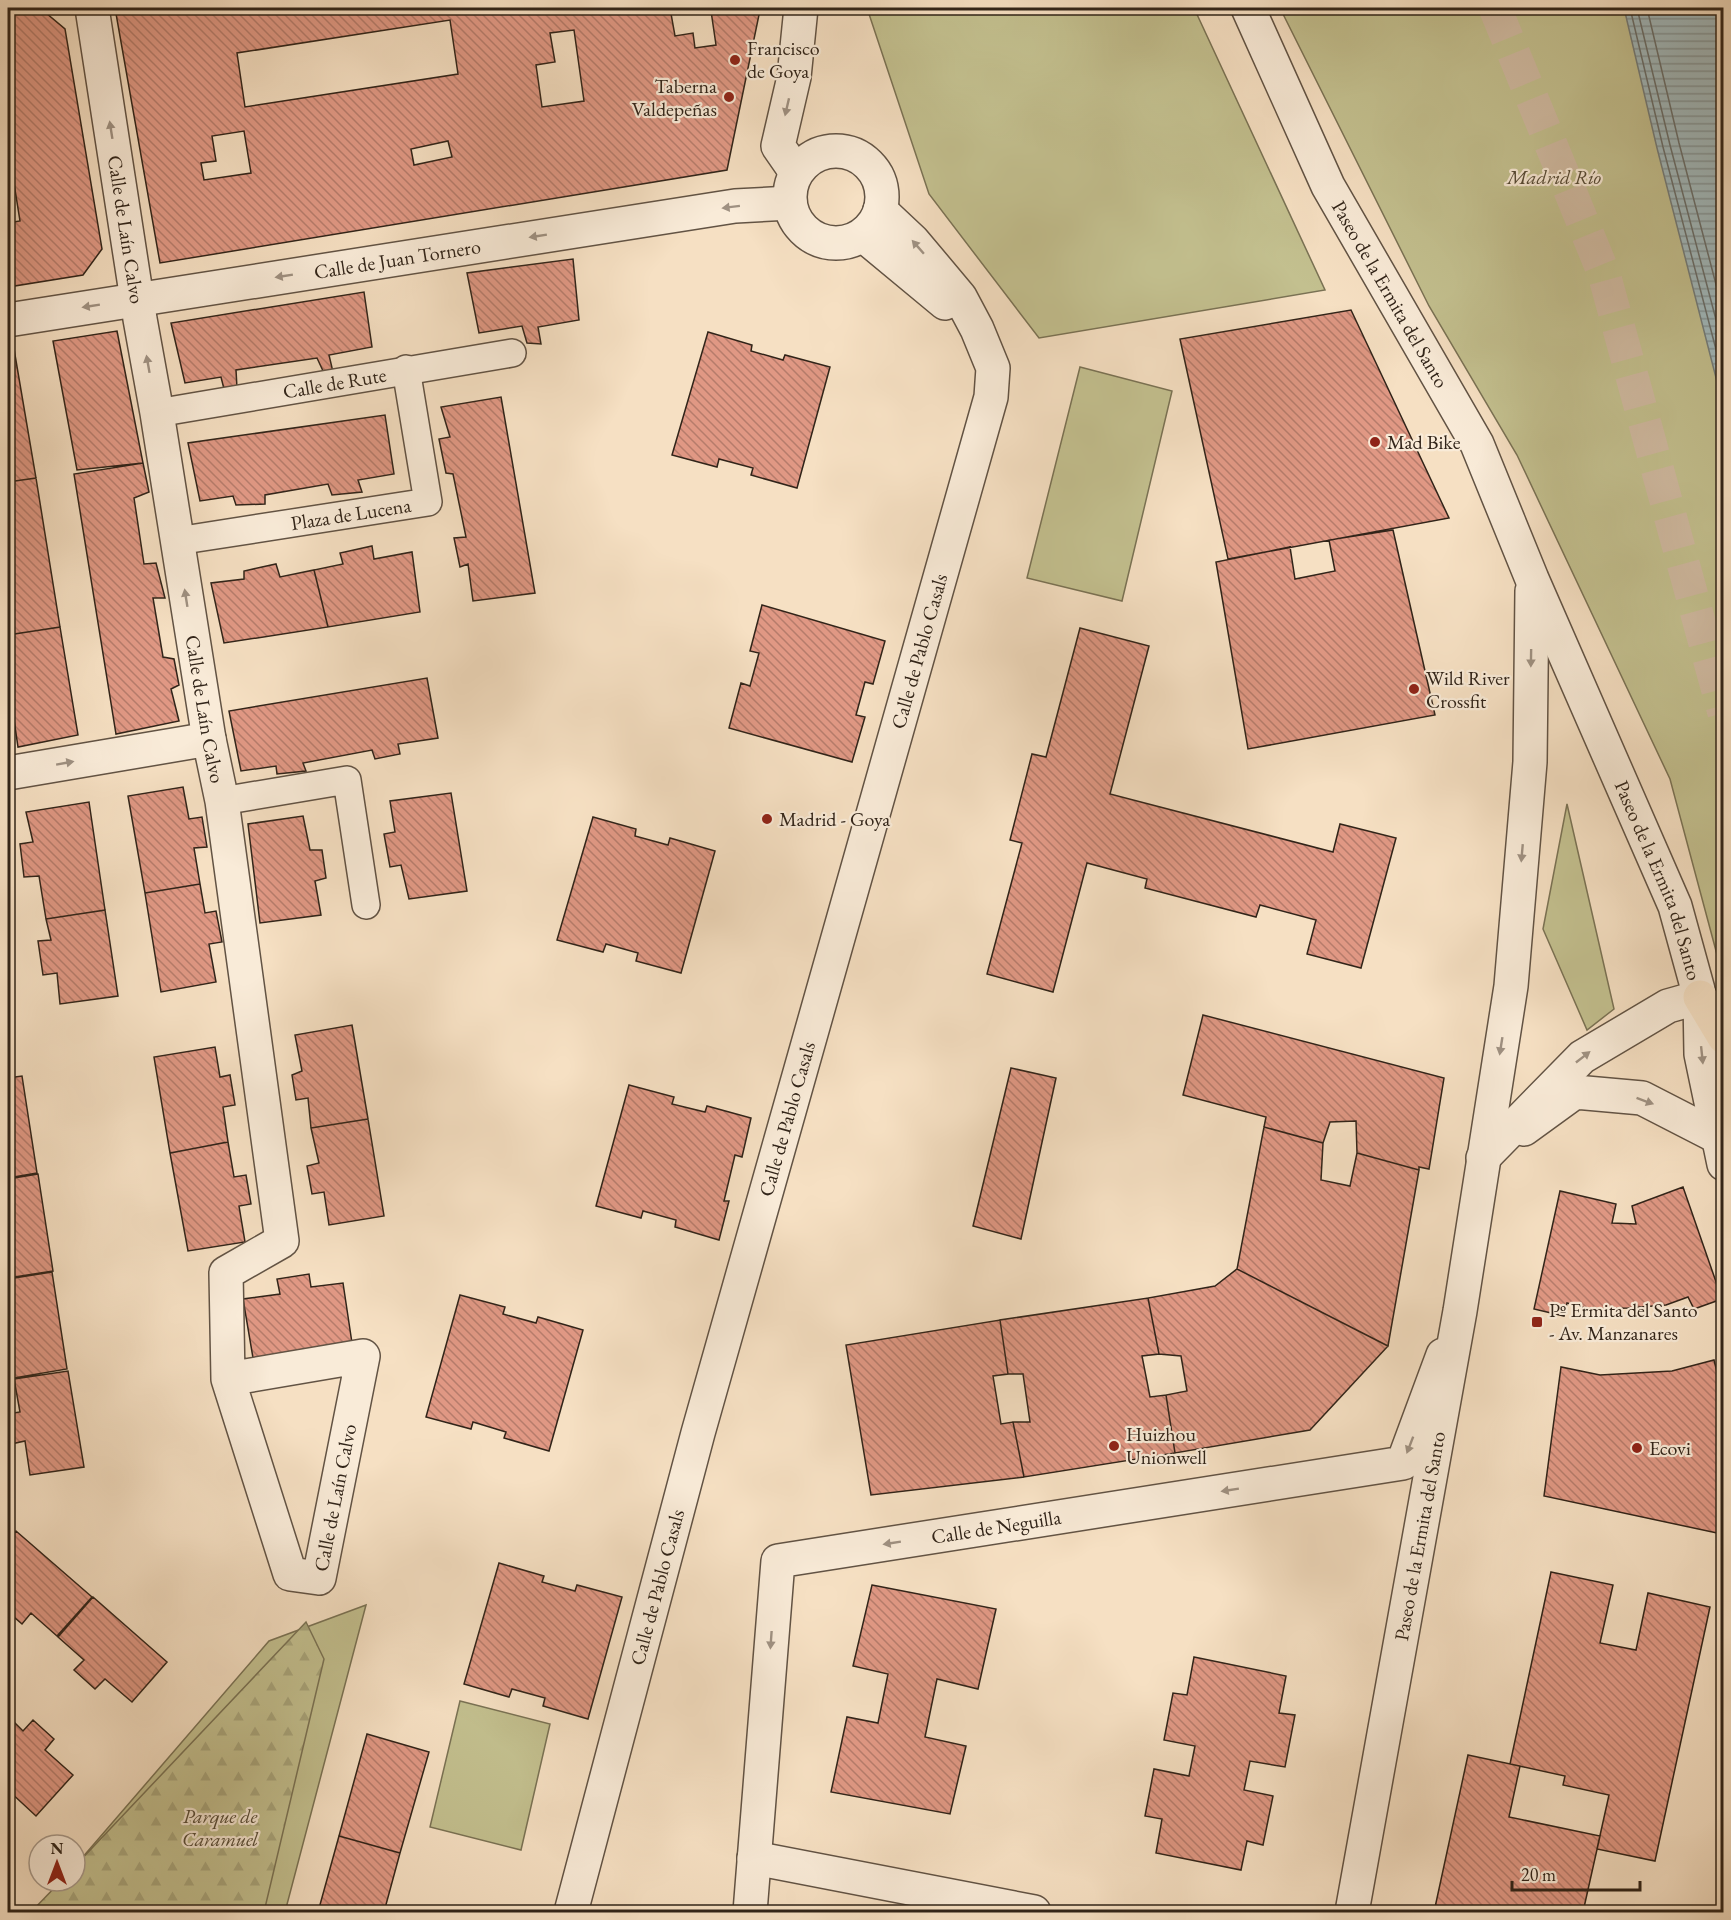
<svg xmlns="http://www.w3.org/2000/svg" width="1731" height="1920" font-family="'EB Garamond',serif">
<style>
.green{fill:#c3c08f;stroke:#7a7254;stroke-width:1.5}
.forest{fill:url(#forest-firs);stroke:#7a7254;stroke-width:1.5}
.water{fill:url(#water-rules);stroke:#747e7c;stroke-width:1.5}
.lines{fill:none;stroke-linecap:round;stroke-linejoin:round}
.shore{stroke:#696f6c;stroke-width:1.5}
.building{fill:url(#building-back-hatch);stroke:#312419;stroke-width:1.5;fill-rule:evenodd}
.motorway-tunnel{stroke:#cfbaa1;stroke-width:33;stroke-dasharray:33 16;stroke-linecap:butt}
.pedestrian-casing{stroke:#625344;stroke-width:30}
.minor-casing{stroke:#625344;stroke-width:36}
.tertiary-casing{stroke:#625344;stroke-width:36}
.motorway-casing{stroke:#312419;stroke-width:36}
.pedestrian{stroke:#f9ebd8;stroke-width:27}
.minor{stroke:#f9ebd8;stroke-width:33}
.tertiary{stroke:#f9ebd8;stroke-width:33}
.motorway{stroke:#f6e0c3;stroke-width:33}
.oneway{fill:#9f9182}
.poi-dot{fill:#8f2418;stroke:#f9ebd8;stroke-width:2}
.labels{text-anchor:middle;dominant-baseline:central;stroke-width:4.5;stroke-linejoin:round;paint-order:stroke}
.poi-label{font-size:20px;fill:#312419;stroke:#f9ebd8;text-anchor:start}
.park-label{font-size:20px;font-style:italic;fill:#564b36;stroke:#f9ebd8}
.street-label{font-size:20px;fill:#312419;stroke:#f9ebd8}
</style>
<defs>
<pattern id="forest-firs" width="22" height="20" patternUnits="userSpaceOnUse" patternTransform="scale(1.5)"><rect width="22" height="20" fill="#c3c08f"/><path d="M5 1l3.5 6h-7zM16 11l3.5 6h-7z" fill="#a8a57b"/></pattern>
<pattern id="water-rules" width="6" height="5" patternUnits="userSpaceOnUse" patternTransform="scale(1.5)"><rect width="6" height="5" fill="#a1babe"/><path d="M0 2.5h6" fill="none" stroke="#84979a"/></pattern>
<pattern id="building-back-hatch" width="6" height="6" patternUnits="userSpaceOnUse" patternTransform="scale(1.5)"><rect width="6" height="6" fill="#e09884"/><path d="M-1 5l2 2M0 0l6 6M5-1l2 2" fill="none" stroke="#b67c6b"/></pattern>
</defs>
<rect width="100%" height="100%" fill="#f6e0c3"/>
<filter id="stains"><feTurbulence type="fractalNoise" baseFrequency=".00333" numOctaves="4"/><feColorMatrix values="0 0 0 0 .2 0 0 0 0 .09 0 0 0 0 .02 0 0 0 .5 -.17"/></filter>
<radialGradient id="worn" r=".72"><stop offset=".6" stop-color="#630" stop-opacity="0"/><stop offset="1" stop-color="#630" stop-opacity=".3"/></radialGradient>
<path class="green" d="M867,8H1194L1325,290L1039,338L929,194Z
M1280,8H1723V977L1670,779L1517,455L1429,306Z
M1080,367L1172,391L1122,601L1027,578Z
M1567,804L1614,1009L1587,1030L1543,929Z
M366,1605L285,1912H35L75,1881V1866L269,1641Z
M460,1701L550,1724L521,1850L430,1827Z"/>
<path class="forest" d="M306,1622L324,1659L264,1912H31L61,1881H75V1866Z"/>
<path class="water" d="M1624,8H1723V405L1657,148Z"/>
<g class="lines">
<path class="shore" d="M1630,8L1663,147L1724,380
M1637,8L1670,145L1724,350
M1647,8L1679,143L1724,315"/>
</g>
<path class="building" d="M33,8H40L65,29L102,249L83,275L8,287V223L20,221L8,146V12Z
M115,8H670L675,36L693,33L695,48L716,45L711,11L696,14L695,8H760V10L727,170L160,263ZM450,20L458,74L245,107L237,53ZM574,30L584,101L542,107L536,65L555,62L550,33ZM244,131L251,173L204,180L201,163L216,161L212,136ZM448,141L452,157L414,165L411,149Z
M573,259L579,320L538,327L541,344L527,343L522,326L479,333L467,273Z
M364,292L372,347L329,355L333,372L324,373L317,358L236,370L237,388L224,389L221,377L185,383L171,323Z
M1351,310L1449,518L1228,559L1180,339Z
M117,331L143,463L77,470L53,341Z
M708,332L752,345L751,351L783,360L785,355L830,367L797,488L751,475L753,468L719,459L717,467L672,455Z
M14,349L36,478L8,482V350Z
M501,397L535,593L473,601L468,564L460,567L454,538L466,537L453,474L446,473L439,439L450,437L441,407Z
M385,415L394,474L358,480L362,492L332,495L328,484L265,495V504L236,505L233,496L200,501L188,443Z
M143,463L149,492L134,498L144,564L156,563L165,598H153L163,657L174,659L179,685L171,689L179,721L116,734L74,474Z
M36,478L60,627L8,635V482Z
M1393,530L1435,715L1248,749L1216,562L1290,547L1295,579L1335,571L1329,540Z
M372,546L374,559L412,552L420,612L328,627L314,570L343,564L340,553Z
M276,564L280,577L314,570L328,627L224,643L211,583L244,579V571Z
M762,605L885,641L873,684L865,682L856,715L865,717L852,762L729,728L741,683L750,686L759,653L750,651Z
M60,627L78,735L18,747L13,713H8V683L10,682L8,666V635Z
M1080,628L1149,646L1110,794L1333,852L1340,824L1396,838L1361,968L1307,954L1316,920L1260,905L1256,917L1145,888L1147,879L1087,863L1053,992L987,974L1022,843L1010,840L1032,754L1046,757Z
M427,678L438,738L398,744L400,754L375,759L372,750L303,763L306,771L277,774L276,766L241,771L229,711Z
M183,787L189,819L202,817L207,847L194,848L200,884L145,893L128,796Z
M451,793L467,891L409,899L401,865L390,867L384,834L395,832L390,801Z
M89,802L105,910L46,919L39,876L24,877L20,844L33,842L26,812Z
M303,816L310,850H322L326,878L315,881L321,915L260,923L248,824Z
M593,817L636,829L635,836L668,845L670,838L715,851L681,973L636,961L638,953L606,944L603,952L557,940Z
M200,884L205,913L216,911L222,942L209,944L216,982L161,992L145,893Z
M105,910L118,996L60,1004L57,973L43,975L38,941L51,940L46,919Z
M1203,1015L1444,1078L1429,1169L1419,1167V1170L1357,1153L1356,1121L1330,1122L1323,1143L1264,1127L1266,1117L1183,1095Z
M352,1025L368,1119L311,1128L308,1098L296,1100L292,1075L302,1071L295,1035Z
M215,1047L220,1077L230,1075L235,1105L223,1107L228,1142L170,1153L154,1057Z
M1011,1068L1056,1078L1021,1239L973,1226Z
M22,1076L37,1173L8,1178V1078Z
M629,1085L674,1097L672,1104L705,1112L707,1106L751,1118L742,1157L735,1155L724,1201H729L719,1240L675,1227L676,1220L643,1211L641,1218L596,1206Z
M368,1119L384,1216L329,1225L324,1192L312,1194L307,1166L319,1163L311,1128Z
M1264,1127L1323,1143L1321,1180L1350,1186L1357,1153L1419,1170L1388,1346L1237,1269Z
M228,1142L234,1177L246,1175L251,1204L239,1206L245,1242L188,1251L170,1153Z
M38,1174L53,1271L8,1278V1179Z
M1683,1187L1722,1299L1694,1309L1688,1297L1666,1305L1628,1308L1589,1309L1567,1303L1564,1316L1534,1309L1560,1191L1616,1204L1612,1223L1636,1224L1632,1206Z
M1237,1269L1388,1346L1310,1430L1175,1453L1166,1395L1187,1391L1181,1356L1159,1354L1148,1298L1215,1286Z
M52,1272L67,1369L14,1378L8,1345V1279Z
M309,1274L311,1287L343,1283L352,1343L253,1358L243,1299L280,1294L277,1279Z
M460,1295L505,1307L503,1314L536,1323L538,1317L583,1330L549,1451L504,1438L506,1432L473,1422L471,1429L426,1417Z
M1148,1298L1159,1354L1142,1356L1150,1397L1166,1395L1175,1453L1024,1477L1013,1422H1030L1023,1374H1008L1000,1320Z
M1000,1320L1008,1374L993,1376L1001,1424L1013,1422L1024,1477L871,1495L846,1345Z
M1714,1360L1724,1400V1532L1717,1533L1544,1496L1561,1367L1600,1375L1672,1371Z
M68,1371L84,1467L30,1475L25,1441L11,1444L8,1421V1414L20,1412L14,1379Z
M16,1531L92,1597L57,1636L31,1613L22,1624L8,1612L9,1595L8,1593V1541Z
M499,1563L544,1576L542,1582L575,1591L577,1585L622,1597L588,1719L543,1706L545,1698L512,1689L509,1697L464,1684Z
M1551,1572L1613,1585L1600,1643L1636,1650L1648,1593L1710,1607L1655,1861L1597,1849L1609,1795L1563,1785L1565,1776L1510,1764Z
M872,1585L996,1609L978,1689L937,1679L925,1737L966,1746L950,1814L831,1792L847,1717L878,1723L888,1674L853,1666Z
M93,1597L167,1662L132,1702L105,1679L95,1689L74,1670L84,1660L58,1637Z
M1194,1657L1286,1676L1279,1713L1295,1715L1285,1767L1250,1761L1244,1790L1273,1796L1263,1845L1247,1841L1241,1870L1156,1853L1162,1819L1145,1816L1154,1769L1189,1776L1195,1746L1164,1740L1173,1693L1187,1695Z
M8,1716L23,1731L33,1720L54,1739L45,1750L73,1775L36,1816L8,1790Z
M367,1734L429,1752L400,1853L339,1836Z
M1468,1755L1520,1766L1509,1817L1600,1836L1583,1912H1434Z
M339,1836L400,1853L384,1912H318Z"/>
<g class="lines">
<path class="motorway-tunnel" d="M1495,8L1604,274L1724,713"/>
<g class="pedestrian-casing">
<g id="pedestrian">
<path id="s1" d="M157,413L512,353"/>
<path id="s2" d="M177,541L428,502L406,369"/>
<path d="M222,801L347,780L366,905"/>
</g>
</g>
<g class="minor-casing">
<g id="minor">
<path id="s3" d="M92,8L140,319L157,413L209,739L222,801L282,1241L226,1273L228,1379L290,1574L319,1578L363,1356L228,1379"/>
<circle cx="836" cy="197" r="46"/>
<path d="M796,172L778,146L794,77L801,8"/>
<path d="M863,235L945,303"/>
<path id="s4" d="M8,320L735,206L790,203"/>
<path d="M8,773L209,739"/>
<path d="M1700,997L1701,1054L1724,1164"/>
<path d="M1524,1129L1575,1092L1642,1098L1716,1136"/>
<path d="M754,1858L1034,1912"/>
<path id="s5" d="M571,1912L698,1433L991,397L993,368L977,329L960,297L913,241L880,210"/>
<path id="s6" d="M750,1912L778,1561L1403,1463L1443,1355"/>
</g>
</g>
<g class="tertiary-casing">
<g id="tertiary">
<path id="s7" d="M1248,8L1328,186L1477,444L1532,579L1675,906L1700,997L1668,1006L1582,1057L1483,1158"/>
<path id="s8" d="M1352,1912L1460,1311L1511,986L1530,762L1532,591"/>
</g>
</g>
<g class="motorway-casing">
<path id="motorway" d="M1700,997L1724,1037"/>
</g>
<use href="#pedestrian" class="pedestrian"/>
<use href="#minor" class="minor"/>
<use href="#tertiary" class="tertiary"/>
<use href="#motorway" class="motorway"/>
</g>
<defs><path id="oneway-solid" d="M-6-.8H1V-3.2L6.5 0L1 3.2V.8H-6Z" transform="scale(1.5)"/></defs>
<g class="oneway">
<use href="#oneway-solid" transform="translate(787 107) rotate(103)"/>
<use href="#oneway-solid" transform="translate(111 130) rotate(-99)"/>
<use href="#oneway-solid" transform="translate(731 207) rotate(173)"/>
<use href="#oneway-solid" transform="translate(538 236) rotate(171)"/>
<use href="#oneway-solid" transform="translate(918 247) rotate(-131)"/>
<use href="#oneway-solid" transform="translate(284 276) rotate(171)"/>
<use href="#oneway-solid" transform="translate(91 306) rotate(171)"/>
<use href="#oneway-solid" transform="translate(148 364) rotate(-100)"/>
<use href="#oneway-solid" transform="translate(186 598) rotate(-99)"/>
<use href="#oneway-solid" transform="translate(1531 658) rotate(91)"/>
<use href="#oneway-solid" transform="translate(65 763) rotate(-10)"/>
<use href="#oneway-solid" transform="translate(1522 853) rotate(95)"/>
<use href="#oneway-solid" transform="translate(1501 1046) rotate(99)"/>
<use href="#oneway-solid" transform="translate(1702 1055) rotate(84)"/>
<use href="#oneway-solid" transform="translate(1583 1057) rotate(-38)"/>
<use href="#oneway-solid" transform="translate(1645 1101) rotate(20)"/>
<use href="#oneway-solid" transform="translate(1410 1445) rotate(111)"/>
<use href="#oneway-solid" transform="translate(1230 1490) rotate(171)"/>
<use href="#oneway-solid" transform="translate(892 1543) rotate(171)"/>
<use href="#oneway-solid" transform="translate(771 1640) rotate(94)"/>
</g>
<g class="poi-dot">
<circle cx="735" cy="60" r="6"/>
<circle cx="729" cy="97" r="6"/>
<circle cx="1375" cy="442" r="6"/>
<circle cx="1414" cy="689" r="6"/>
<circle cx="767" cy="819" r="6"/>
<rect x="1531" y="1316" width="12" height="12" rx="3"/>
<circle cx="1114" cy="1446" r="6"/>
<circle cx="1637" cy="1448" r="6"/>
</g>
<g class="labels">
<g class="poi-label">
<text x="747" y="48">Francisco<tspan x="747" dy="23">de Goya</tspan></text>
<text x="717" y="86" text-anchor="end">Taberna<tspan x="717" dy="23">Valdepeñas</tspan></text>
<text x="1387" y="442">Mad Bike</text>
<text x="1426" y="678">Wild River<tspan x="1426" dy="23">Crossfit</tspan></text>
<text x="779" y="819">Madrid - Goya</text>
<text x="1549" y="1310">Pº Ermita del Santo<tspan x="1549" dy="23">- Av. Manzanares</tspan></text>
<text x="1126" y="1434">Huizhou<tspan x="1126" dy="23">Unionwell</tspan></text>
<text x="1649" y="1448">Ecovi</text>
</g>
<g class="park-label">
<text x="1554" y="177">Madrid Río</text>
<text x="220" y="1816">Parque de<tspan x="220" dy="23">Caramuel</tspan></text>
</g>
<g class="street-label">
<text stroke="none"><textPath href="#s3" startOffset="224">Calle de Laín Calvo</textPath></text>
<text stroke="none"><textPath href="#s4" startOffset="394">Calle de Juan Tornero</textPath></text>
<text stroke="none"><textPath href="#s7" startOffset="320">Paseo de la Ermita del Santo</textPath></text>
<text stroke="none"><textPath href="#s1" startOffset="180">Calle de Rute</textPath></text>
<text stroke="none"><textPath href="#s2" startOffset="176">Plaza de Lucena</textPath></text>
<text stroke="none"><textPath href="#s5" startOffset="1308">Calle de Pablo Casals</textPath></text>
<text stroke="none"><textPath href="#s3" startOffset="710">Calle de Laín Calvo</textPath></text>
<text stroke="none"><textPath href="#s7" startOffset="966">Paseo de la Ermita del Santo</textPath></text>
<text stroke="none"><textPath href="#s5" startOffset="822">Calle de Pablo Casals</textPath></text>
<text stroke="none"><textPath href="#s3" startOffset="1734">Calle de Laín Calvo</textPath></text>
<text stroke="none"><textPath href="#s6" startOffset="573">Calle de Neguilla</textPath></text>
<text stroke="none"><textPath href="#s8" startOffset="382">Paseo de la Ermita del Santo</textPath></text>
<text stroke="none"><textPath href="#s5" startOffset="336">Calle de Pablo Casals</textPath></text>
</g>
</g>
<rect width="1731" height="1920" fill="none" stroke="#f6e0c3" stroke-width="30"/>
<rect x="9" y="9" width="1713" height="1902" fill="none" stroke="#312419" stroke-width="3"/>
<rect x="15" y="15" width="1701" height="1890" fill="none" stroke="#312419" stroke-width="1.5"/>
<g transform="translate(57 1863)"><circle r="28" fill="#f9ebd8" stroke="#a99b8c" stroke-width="1.5"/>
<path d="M0-4.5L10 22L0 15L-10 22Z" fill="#8f2418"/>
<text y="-9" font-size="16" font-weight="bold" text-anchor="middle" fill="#312419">N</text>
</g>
<path d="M1512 1881v9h128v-9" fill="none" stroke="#312419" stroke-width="3"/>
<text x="1521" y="1881" font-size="18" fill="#312419" stroke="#f9ebd8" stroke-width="4.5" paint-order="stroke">20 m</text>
<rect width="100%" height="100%" filter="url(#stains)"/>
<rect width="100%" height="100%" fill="url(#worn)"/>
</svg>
